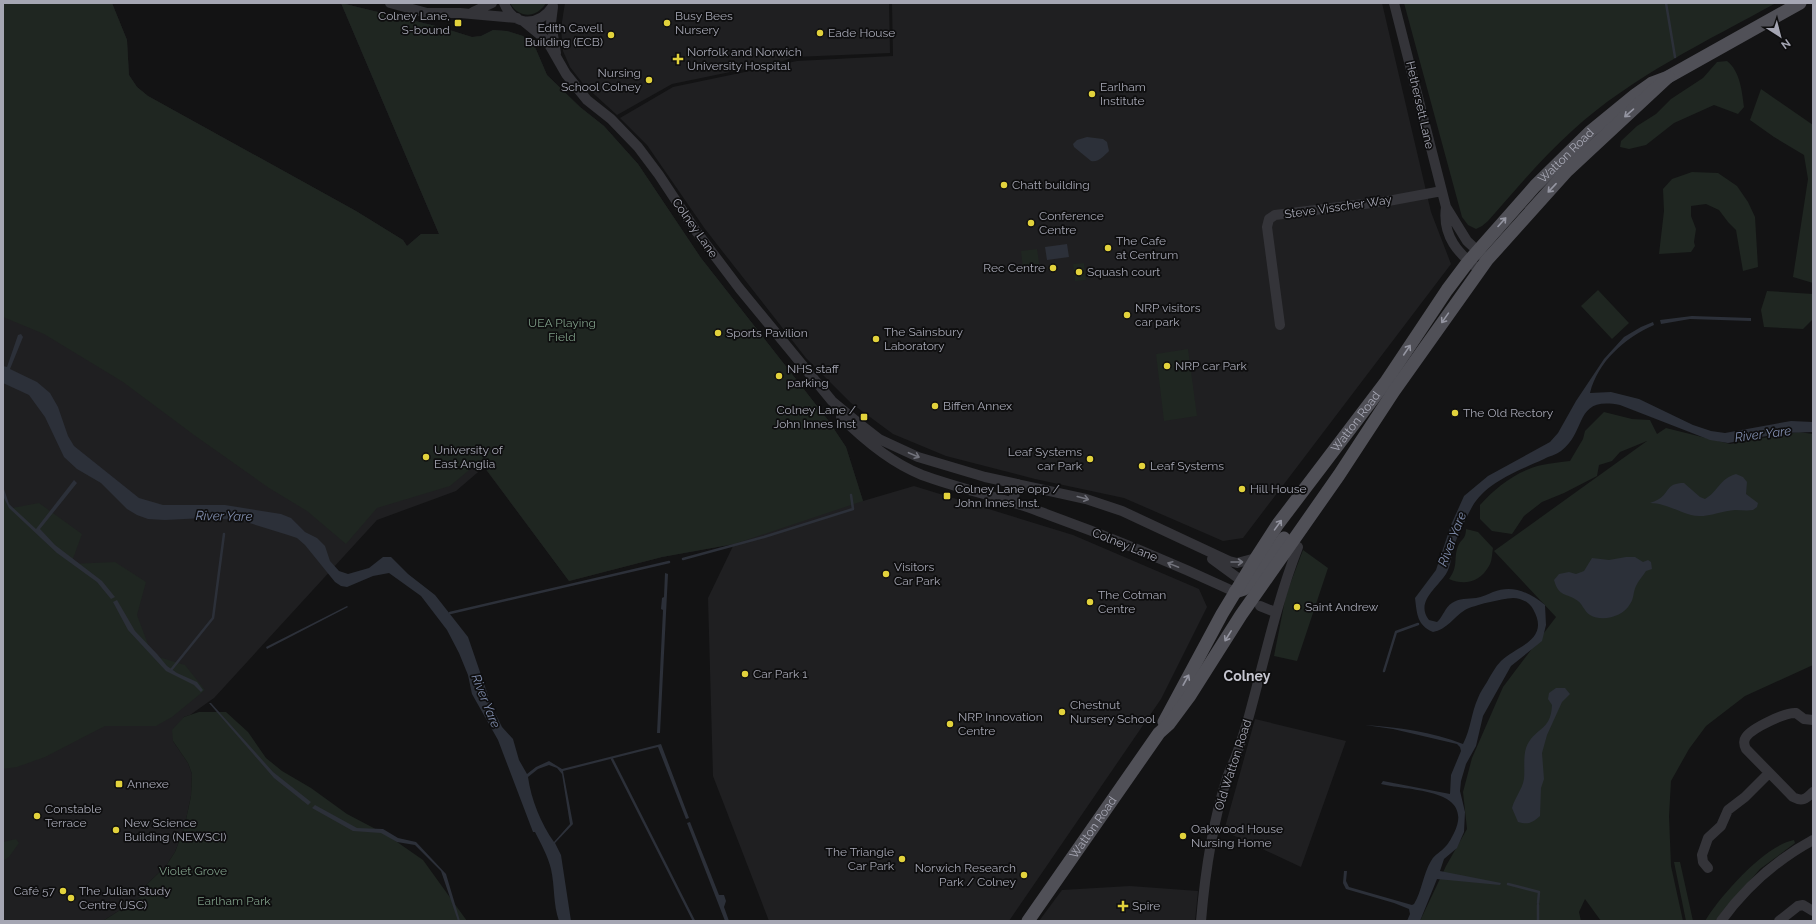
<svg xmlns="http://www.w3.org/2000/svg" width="1816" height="924" font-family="Raleway,sans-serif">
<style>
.built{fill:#1f1f21}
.green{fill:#1f2621}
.water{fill:#2c3039;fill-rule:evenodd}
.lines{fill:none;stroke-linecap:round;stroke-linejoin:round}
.stream{stroke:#2c3039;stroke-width:2.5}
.minor{stroke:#343439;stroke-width:10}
.major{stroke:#505057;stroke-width:13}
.oneway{stroke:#9495a1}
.oneway2{stroke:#72737c}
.poi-dot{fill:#e2d23c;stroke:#0e0e0f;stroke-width:1.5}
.labels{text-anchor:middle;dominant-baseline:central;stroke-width:3.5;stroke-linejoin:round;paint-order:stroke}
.poi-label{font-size:12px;fill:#a5a6b3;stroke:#0e0e0f;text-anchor:start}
.street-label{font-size:12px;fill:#a5a6b3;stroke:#0e0e0f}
.park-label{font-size:12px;fill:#7e9d87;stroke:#0e0e0f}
.water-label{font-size:13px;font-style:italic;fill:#7f8cac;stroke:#0e0e0f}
.quarter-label{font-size:14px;font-weight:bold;fill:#c6c6d0;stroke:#0e0e0f}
</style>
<rect width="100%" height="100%" fill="#131314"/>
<path class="built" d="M3,3H112L127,40L129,75L137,87L148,96L356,211L403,240L407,246L421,234H439L341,3L440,27L472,37L481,36L493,30L507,31L523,36L535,47L547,75L580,107L604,126L638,164L701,258L828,420L846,447L863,501L914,486L1073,535L1199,589L1207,607L1161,699L1009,921H769L713,776L708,598L734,544L662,557L569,581L484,467L456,491L377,520L214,698L190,715L184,717L173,741L188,763L192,774L191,796L184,829L175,852L166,866L145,886V894L103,921H3Z
M565,3H889L890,53L794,57L783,61L672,84L617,115L584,85L570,67L563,51L561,28Z
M892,3H1382L1431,212L1451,264L1243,538L1223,541L1124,498L1035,479L946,456L893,434L851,403L806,358L705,229L647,145L620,118L673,87L797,61L893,56Z
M1255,719L1346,741L1301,867L1224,831Z
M1130,886L1198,891L1195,921H1039L1062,890Z"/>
<path class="green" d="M3,3H112L127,40L129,75L137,87L148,96L356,211L403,240L407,246L421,234H439L341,3L440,27L472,37L481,36L493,30L507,31L523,36L535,47L547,75L580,107L604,126L638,164L701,258L828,420L846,447L863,501L734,544L662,557L569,581L480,461L450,486L377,508L346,544L307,511L269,488L194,435L123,382L44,334L3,317Z
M510,3H546C537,18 519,19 510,3Z
M1404,3H1776C1707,41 1631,77 1573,130C1542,158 1515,190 1488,221L1482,226L1476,229L1468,225L1462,217Z
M1727,61C1740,71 1742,91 1744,107L1738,114L1714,105L1674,123L1646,145L1629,149L1620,147L1621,141L1637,126L1656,114L1671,99L1703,78L1717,62Z
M1761,89L1813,125V283L1793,277L1808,179L1804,155L1774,137L1750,120Z
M1692,172L1718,173L1737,186L1748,202L1755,217L1758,267L1743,271L1736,230L1728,222L1719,210L1706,204L1691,206V216L1696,229L1694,242L1695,246L1691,252L1659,254L1664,211L1663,189L1672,179Z
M1037,249L1040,268L1023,269L1021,251Z
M1084,263L1086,280L1075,281L1073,264Z
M1598,290L1629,323L1612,339L1581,306Z
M1767,291L1813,294V319L1803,329L1764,327L1761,310Z
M1188,349L1197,416L1164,421L1156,354Z
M1604,412L1632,419L1650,420L1657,434L1666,428L1730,444L1799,432L1813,434V665L1745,696L1706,726L1689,749L1671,781L1669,816L1671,866L1683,921H1601L1585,899L1579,912L1581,921H1420L1446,866L1467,829L1463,792L1472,758L1503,687L1556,617L1494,551L1647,441L1620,452L1612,461L1599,465L1597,476L1564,493L1542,502L1524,516L1512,534L1492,531L1480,519V505C1496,487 1518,470 1542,465C1551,463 1561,462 1570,461L1583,439L1585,431Z
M3,493L12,508L39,503L82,534L71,564L115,562L146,582L137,615L152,655L185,665L205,690L172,717L156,726H105L45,757L17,767L3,769Z
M1466,529L1478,532L1493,548C1492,554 1492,562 1489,566C1480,582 1465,586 1449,579C1459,565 1453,560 1458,546C1461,539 1466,539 1466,529Z
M1303,550L1328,568L1297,661L1274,656L1286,595Z
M199,712H226L248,732L266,758L282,771L311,788L347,814L387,835L423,860L467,921H103L145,894V886L166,866L175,852L184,829L191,796L192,774L188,763L173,741L172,730L184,717Z
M16,839L19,843L9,857L3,861V842Z
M1794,840L1795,843L1760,869L1715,921H1705C1720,896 1765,845 1794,840Z
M1674,862H1680L1693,921H1686Z"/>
<path class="water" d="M1087,137L1103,139L1107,142L1109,151C1105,155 1098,163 1091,161L1074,147L1073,144L1077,140Z
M1067,244L1069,257L1047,260L1045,247Z
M1692,316L1751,318V321L1690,319L1661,324L1660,320Z
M1653,322L1654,325C1625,338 1598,361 1590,393L1611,392L1639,399L1693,425L1711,431L1725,433L1791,421L1813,422V432L1783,433L1728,443L1710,440L1620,405C1573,396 1588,431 1561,451C1556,455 1549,456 1544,459C1520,470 1486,482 1472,507C1465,520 1458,535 1453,548C1451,557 1451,566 1446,574C1437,588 1415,602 1429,620L1437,622C1443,617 1445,607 1452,603C1459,598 1468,599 1476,598C1482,597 1488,594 1493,592C1513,584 1530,593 1545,605L1546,625L1542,641L1511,666L1483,716L1476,746L1466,764L1461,781L1460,791L1465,812L1464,832L1457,848L1444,859L1440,871L1501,883L1500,885L1437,879L1420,921H1407L1410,914L1409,909L1394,903L1346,889L1343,883L1344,871H1347L1346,881L1349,887L1412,905L1414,904C1422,891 1423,874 1431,861C1435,854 1441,852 1446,846C1449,843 1452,837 1454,833C1476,788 1408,791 1381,784L1383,781L1450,794L1451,775L1461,751L1460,747L1457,744L1393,729L1365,725C1398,727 1432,732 1463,744C1471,729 1471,713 1478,698C1480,692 1484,687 1487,682C1491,675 1495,667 1501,661C1516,646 1551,640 1533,609C1529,602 1521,598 1513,598C1501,599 1474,605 1465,610C1454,617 1446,630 1433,632C1417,625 1417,614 1415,598L1436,570L1451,525L1464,496L1488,476L1550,442L1558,433L1576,401L1604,359L1624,337L1641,327Z
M21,334L23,337L10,369L37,382L50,393L58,407L68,436L74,446L139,498L163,505H225L281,514L291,518L305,532L317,538L325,546L330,561L339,571L348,574L369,568L383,557H391L408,574L435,595L468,637L492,707L502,727L513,739L519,760L527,774L536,767L549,761L562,769L661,744L689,818L686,819L658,747L563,771L573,824L555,843L561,855L571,921H559C553,904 555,887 551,869C548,856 541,844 535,832H533L498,740L472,694L468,675L459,653L447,630L421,596L389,573L373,576L347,587L341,586L335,582L305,545L297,538L288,535L240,520L204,518L165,520L148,519L137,515L127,509L101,483L77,469L64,457L45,417L29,395L3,383V366L7,367L18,335ZM549,765L557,768L562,774L570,824L554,842C541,824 531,799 528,777L538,769Z
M1736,474L1743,477L1747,482L1746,494L1758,503L1757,507L1753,510C1747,511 1741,510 1735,510C1721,511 1704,519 1691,515C1677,511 1664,503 1650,503C1652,502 1656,501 1659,499C1670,492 1666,483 1684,483L1700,497L1705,499C1718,492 1719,479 1736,474Z
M74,480L77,483L40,529L55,545L102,581L115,597L111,599L97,582L57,553L9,508L3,496V486L9,504L36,529Z
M1626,557H1635L1643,562L1648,560L1651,562L1652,569L1646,571C1643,576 1638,581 1636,586C1633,592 1634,599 1630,604C1623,617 1602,622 1590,615C1584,611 1583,605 1578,601C1566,592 1559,598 1554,580L1559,574L1569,572L1576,574L1584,571L1592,558L1609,560Z
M665,573L668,574L660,733H657L663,610L661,609L662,598L664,597Z
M117,600L135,631L157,654L167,666L177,673L197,682L203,690L201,692L194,685L166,671L128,630L113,602Z
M347,606L348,607L267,649L266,647Z
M1556,688H1565L1570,694L1562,702L1547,735L1542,753L1544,779L1541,788L1540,816C1532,823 1528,825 1518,822L1512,808C1515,797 1522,790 1524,779C1525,769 1523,758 1526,748C1534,727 1551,732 1552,705L1548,699L1549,693Z
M209,703H211L273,772L311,802L308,805L274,778Z
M315,805L357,828L383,829L398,838L416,842L446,874L460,921H458L441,871L415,845L397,842L381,833L353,831L312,808Z
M690,822L719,895H724L726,901L724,907L729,921H725L687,823Z"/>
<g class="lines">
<path class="stream" d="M1666,3L1675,57
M683,559L764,537L853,509L851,495
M450,613L669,562
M171,670L213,618L224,534
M1384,671L1396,632L1418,624
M612,759L694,921
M1508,884L1539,892L1538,903
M1538,905V921"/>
<path class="minor" d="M390,3L427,13H460L517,18
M504,3C514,28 540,26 553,6
M1394,3L1446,207C1442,236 1458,254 1480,270
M553,7L551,23L556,53
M473,12L492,3
M523,21L545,39L550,46L566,74L587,100L611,119L638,147L659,175L696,231L739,288L832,401L861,425L879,439L918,457L985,477L1086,499L1122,511L1229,561L1237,563L1256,558
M1446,207L1467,241L1483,256
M1280,325L1267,227L1269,219L1275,215L1388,201L1442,191
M841,417C864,440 892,463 922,475C960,489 1000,497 1038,511C1105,535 1171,562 1235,592
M1012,503L1018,484
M1212,559L1242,581
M1260,606L1275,612
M1813,720L1804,719L1796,713C1786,712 1752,728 1746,737C1743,741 1744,745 1746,749L1793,797C1802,802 1806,799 1813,792
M1708,868L1703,862L1702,855L1708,838L1721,826L1728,810L1745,797L1769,773
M1201,921C1205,873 1212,824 1227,778C1229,772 1232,765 1235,759C1240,745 1245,730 1249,716C1265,658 1276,604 1298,547
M1721,921C1746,887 1776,860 1813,840
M1779,921L1798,906L1803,905L1813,911"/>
<g class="major">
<path d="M1235,592L1244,589L1256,578L1284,538"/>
<path id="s1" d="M1164,722L1222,614L1256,558L1278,524L1385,383L1447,290L1468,262L1535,186L1591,131L1635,95L1652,83L1668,77L1800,3"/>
<path id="s2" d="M1028,921L1159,733L1169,724L1189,697L1241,615L1339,475L1394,391L1487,260L1567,171L1668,77"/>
</g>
</g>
<defs><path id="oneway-shaft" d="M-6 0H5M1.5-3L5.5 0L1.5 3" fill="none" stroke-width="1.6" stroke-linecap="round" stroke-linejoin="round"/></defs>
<g class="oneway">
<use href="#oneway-shaft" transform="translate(1629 113) rotate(139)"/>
<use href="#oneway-shaft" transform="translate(1552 188) rotate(133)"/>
<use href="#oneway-shaft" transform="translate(1502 222) rotate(-48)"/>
<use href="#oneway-shaft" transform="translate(1445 318) rotate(125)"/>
<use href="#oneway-shaft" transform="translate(1407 350) rotate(-56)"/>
<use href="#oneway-shaft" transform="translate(1278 525) rotate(-54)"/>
<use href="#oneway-shaft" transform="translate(1228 636) rotate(122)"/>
<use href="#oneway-shaft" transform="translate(1186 680) rotate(-61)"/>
</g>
<g class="oneway2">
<use href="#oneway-shaft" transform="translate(914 455) rotate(23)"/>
<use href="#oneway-shaft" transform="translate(1083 498) rotate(15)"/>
<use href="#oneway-shaft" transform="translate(1237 562)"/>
<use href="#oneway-shaft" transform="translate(1173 565) rotate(-158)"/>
</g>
<g class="poi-dot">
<rect x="454" y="19" width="8" height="8" rx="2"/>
<circle cx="667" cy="23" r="4"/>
<circle cx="820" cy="33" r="4"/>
<circle cx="611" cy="35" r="4"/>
<path d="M676 53h4v4h4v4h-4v4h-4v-4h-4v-4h4z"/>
<circle cx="649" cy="80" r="4"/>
<circle cx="1092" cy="94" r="4"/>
<circle cx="1004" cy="185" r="4"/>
<circle cx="1031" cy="223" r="4"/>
<circle cx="1108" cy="248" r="4"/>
<circle cx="1053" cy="268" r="4"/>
<circle cx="1079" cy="272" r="4"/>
<circle cx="1127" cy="315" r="4"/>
<circle cx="718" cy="333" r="4"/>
<circle cx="876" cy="339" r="4"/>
<circle cx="1167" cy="366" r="4"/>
<circle cx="779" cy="376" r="4"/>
<circle cx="935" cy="406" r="4"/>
<circle cx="1455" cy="413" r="4"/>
<rect x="860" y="413" width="8" height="8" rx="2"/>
<circle cx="426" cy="457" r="4"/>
<circle cx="1090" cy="459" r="4"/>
<circle cx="1142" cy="466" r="4"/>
<circle cx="1242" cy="489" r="4"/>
<rect x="943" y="492" width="8" height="8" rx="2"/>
<circle cx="886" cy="574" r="4"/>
<circle cx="1090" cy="602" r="4"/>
<circle cx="1297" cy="607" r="4"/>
<circle cx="745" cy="674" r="4"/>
<circle cx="1062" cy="712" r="4"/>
<circle cx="950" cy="724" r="4"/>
<rect x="115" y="780" width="8" height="8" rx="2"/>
<circle cx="37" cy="816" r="4"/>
<circle cx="116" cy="830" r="4"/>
<circle cx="1183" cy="836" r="4"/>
<circle cx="902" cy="859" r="4"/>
<circle cx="1024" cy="875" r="4"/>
<circle cx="63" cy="891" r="4"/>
<circle cx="71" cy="898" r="4"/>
<path d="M1121 900h4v4h4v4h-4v4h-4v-4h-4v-4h4z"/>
</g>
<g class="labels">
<g class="poi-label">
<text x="450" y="16" text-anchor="end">Colney Lane,<tspan x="450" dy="14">S-bound</tspan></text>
<text x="675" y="16">Busy Bees<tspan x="675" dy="14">Nursery</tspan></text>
<text x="603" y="28" text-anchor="end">Edith Cavell<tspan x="603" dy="14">Building (ECB)</tspan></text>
<text x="828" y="33">Eade House</text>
<text x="687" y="52">Norfolk and Norwich<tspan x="687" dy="14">University Hospital</tspan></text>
<text x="641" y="73" text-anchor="end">Nursing<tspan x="641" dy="14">School Colney</tspan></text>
<text x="1100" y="87">Earlham<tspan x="1100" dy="14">Institute</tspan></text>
<text x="1012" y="185">Chatt building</text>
<text x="1039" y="216">Conference<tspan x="1039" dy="14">Centre</tspan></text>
<text x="1116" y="241">The Cafe<tspan x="1116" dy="14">at Centrum</tspan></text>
<text x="1045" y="268" text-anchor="end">Rec Centre</text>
<text x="1087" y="272">Squash court</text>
<text x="1135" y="308">NRP visitors<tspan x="1135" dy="14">car park</tspan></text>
<text x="884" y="332">The Sainsbury<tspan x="884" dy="14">Laboratory</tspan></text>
<text x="726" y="333">Sports Pavilion</text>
<text x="1175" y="366">NRP car Park</text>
<text x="787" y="369">NHS staff<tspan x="787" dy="14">parking</tspan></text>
<text x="943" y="406">Biffen Annex</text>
<text x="856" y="410" text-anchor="end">Colney Lane /<tspan x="856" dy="14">John Innes Inst</tspan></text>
<text x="1463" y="413">The Old Rectory</text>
<text x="434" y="450">University of<tspan x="434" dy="14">East Anglia</tspan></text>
<text x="1082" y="452" text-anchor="end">Leaf Systems<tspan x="1082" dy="14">car Park</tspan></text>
<text x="1150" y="466">Leaf Systems</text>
<text x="955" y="489">Colney Lane opp /<tspan x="955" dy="14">John Innes Inst.</tspan></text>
<text x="1250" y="489">Hill House</text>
<text x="894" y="567">Visitors<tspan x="894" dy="14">Car Park</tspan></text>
<text x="1098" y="595">The Cotman<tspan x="1098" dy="14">Centre</tspan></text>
<text x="1305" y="607">Saint Andrew</text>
<text x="753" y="674">Car Park 1</text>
<text x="1070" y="705">Chestnut<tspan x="1070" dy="14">Nursery School</tspan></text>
<text x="958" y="717">NRP Innovation<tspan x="958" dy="14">Centre</tspan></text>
<text x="127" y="784">Annexe</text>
<text x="45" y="809">Constable<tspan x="45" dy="14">Terrace</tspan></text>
<text x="124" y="823">New Science<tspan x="124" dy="14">Building (NEWSCI)</tspan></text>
<text x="1191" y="829">Oakwood House<tspan x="1191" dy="14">Nursing Home</tspan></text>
<text x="894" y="852" text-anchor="end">The Triangle<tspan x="894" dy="14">Car Park</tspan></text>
<text x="1016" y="868" text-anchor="end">Norwich Research<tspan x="1016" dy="14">Park / Colney</tspan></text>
<text x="55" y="891" text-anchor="end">Café 57</text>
<text x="79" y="891">The Julian Study<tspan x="79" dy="14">Centre (JSC)</tspan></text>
<text x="1132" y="906">Spire</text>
</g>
<g class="street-label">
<text transform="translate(1420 105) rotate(77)">Hethersett Lane</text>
<text stroke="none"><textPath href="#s1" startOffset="697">Watton Road</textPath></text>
<text transform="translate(1338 207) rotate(-8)">Steve Visscher Way</text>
<text transform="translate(695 228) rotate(55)">Colney Lane</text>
<text stroke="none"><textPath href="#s1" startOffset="357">Watton Road</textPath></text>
<text transform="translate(1125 545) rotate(22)">Colney Lane</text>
<text transform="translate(1233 765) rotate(-72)">Old Watton Road</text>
<text stroke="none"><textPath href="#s2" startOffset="114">Watton Road</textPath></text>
</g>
<g class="park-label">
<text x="562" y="323">UEA Playing<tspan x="562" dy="14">Field</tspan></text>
<text x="193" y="871">Violet Grove</text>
<text x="234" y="901">Earlham Park</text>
</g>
<g class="water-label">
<text transform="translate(1763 434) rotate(-7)">River Yare</text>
<text transform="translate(224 516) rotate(1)">River Yare</text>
<text transform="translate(1452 539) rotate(-69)">River Yare</text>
<text transform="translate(486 701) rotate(68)">River Yare</text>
</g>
<g class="quarter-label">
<text x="1247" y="676">Colney</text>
</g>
</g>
<rect width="1816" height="924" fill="none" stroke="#a5a6b3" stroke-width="8"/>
<g transform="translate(1780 36) rotate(144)" stroke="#0e0e0f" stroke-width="3" paint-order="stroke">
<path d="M0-3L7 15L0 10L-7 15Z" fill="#a5a6b3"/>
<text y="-6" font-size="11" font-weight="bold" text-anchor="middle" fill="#a5a6b3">N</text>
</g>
</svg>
